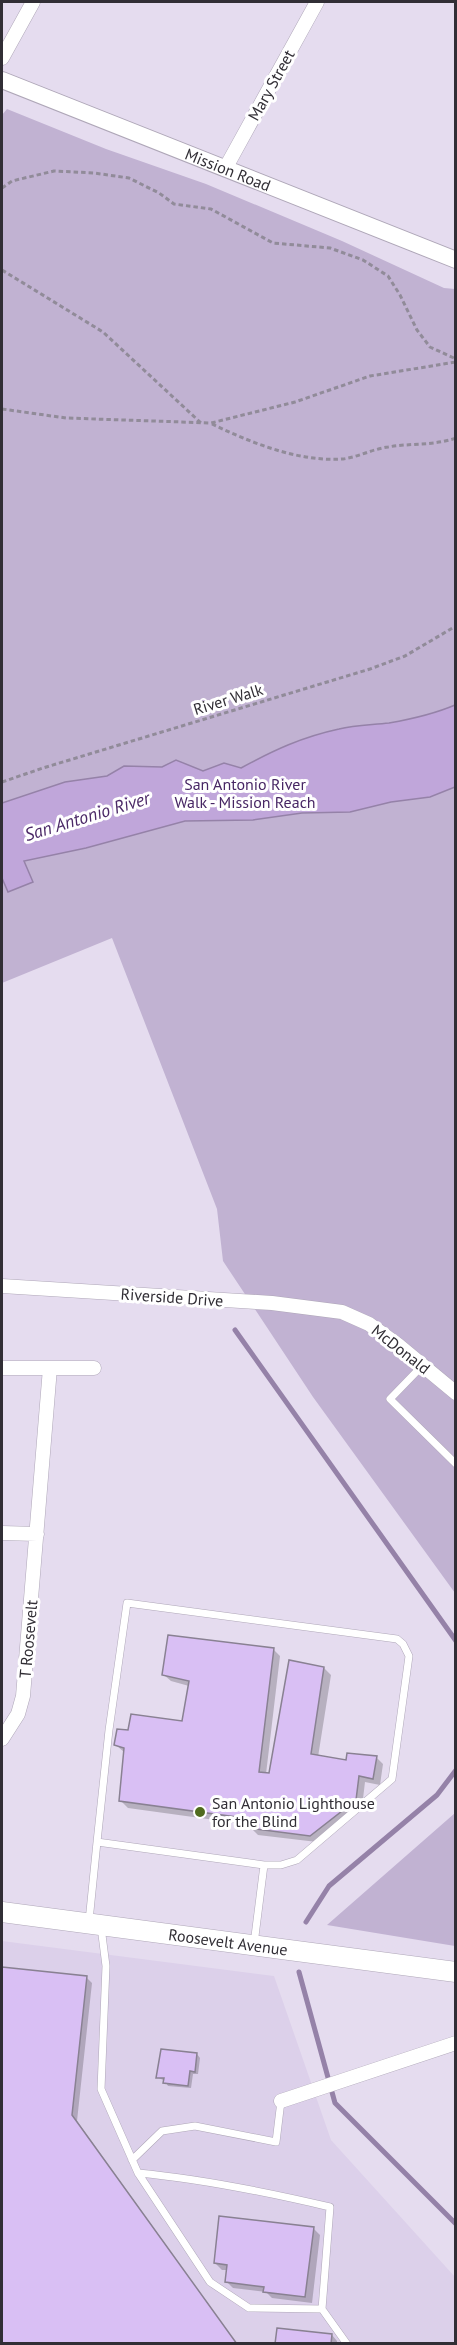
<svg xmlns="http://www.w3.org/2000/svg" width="457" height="2345" font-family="'PT Sans',sans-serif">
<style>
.built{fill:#dcd0ea}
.green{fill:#c1b2d2}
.water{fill:#c0a6da;stroke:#9582a8;stroke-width:1.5}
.shadow{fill:#0003}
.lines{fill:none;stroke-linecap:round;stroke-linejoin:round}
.stream{stroke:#9582a8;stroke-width:5}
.building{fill:#d9bff4;stroke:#898192;stroke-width:1.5}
.service-casing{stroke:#afa7b8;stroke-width:8}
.minor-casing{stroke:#afa7b8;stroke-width:15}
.tertiary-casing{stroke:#afa7b8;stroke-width:18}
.secondary-casing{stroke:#afa7b8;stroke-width:21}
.path{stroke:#918b99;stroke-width:3;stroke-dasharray:4.5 3;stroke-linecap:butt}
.service{stroke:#fff;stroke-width:7}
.minor{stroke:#fff;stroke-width:14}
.tertiary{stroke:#fff;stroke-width:16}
.secondary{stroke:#fff;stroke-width:20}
.poi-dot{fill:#506b1e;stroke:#fff;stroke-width:2}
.labels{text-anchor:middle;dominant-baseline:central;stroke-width:6;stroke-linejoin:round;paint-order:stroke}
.street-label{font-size:16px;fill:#312e35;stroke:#fff}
.park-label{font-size:16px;fill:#472664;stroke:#fff}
.poi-label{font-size:16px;fill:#312e35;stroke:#fff;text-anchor:start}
.water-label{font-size:18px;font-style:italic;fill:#4b2967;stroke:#fff}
</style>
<rect width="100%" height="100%" fill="#e5dcef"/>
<path class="built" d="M2,1941L274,1976L331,2140L455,2277V2343L2,2344Z"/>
<path class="green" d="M7,109L106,149L206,184L342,241L444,288L455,289V1593L313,1397L223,1261L217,1209L112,938L2,983V115Z
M455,1813V1946L327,1925Z"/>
<path class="water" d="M455,705V787L430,797L391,802L350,812L302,813L253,820L185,821L86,848L24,861L33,882L8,892L2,878V803L65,782L107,776L124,766L162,767L176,760L203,771L224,763L241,768C274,750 302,737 339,729C355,725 372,725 389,723C412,719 434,714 455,705Z"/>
<path class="shadow" d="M273,1649L280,1656L266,1774L270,1775L324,1668L331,1675L318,1757L347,1762L376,1757L383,1764L380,1785L365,1782L362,1807L317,1842L258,1835L251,1828V1825L128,1808L121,1801L125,1753L116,1745L129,1732L184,1723L189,1686L171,1681L164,1675Z
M2,1969L87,1978L92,1983L77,2121L237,2344H2Z
M197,2054L200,2058L198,2074H193L191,2088L168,2086L165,2081L157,2077Z
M313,2228L320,2235L312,2303L272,2298L266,2292L233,2288L226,2281L228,2270H222L215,2263Z
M332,2335L337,2341V2344H276Z"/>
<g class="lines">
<path class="stream" d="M235,1330L456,1641
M306,1922L329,1886L437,1795L456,1770
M299,1972L335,2103L456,2224"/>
</g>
<path class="building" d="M168,1635L274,1648L259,1772L269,1773L289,1660L324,1667L311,1754L346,1760L347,1753L377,1756L373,1779L359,1776L356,1800L310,1836L249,1828L251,1819L119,1801L124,1748L114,1745L117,1729L128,1730L131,1714L182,1721L189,1681L162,1675Z
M2,1967L87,1976L72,2115L237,2344H2Z
M161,2049L197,2053L195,2072L190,2071L188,2086L163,2083L164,2078H156Z
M219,2216L314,2227L305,2297L263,2292L264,2287L225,2282L227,2265L214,2263Z
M277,2328L332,2334L331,2344H275Z"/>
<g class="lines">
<g class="service-casing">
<path id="service" d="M422,1366L390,1399L456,1464
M97,1842L109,1730L127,1603L397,1639L403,1644L409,1656L392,1779L297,1860L281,1865H264
M89,1921L97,1842L264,1865L254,1944
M101,1927L106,1966L101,2089L138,2173L210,2282L249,2308L322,2309L330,2207C266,2192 203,2179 138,2173
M132,2160L162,2131L195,2126L276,2142L281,2101
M322,2309L347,2344"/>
</g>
<g class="minor-casing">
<path id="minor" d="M2,58L33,2
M225,169L317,2
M2,1286L272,1303L342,1312L369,1324L398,1345L456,1393
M2,1368H94
M2,1533L37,1534
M2,1739L18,1714L23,1696L50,1368
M281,2101L456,2043"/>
</g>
<g class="tertiary-casing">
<g id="tertiary">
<path id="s1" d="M2,80L456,260"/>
</g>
</g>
<g class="secondary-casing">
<g id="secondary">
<path id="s2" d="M2,1912L456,1972"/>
</g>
</g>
<path class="path" d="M2,188L12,181L54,171L94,173L129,178L159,193L174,204L211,209L273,243L330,248L363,260L388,276L400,295L417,330L430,347L456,359
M2,270L103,332L201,423
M2,409L66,418L211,423L295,402L370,376L456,362
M212,424C252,443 298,462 343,459C358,457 373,449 388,447C410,443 433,446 456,438
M2,782L43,768L370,669L405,656L456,626"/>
<use href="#service" class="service"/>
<use href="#minor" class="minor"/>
<use href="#tertiary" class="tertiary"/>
<use href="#secondary" class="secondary"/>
</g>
<circle class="poi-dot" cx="200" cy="1812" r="6"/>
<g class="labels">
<g class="street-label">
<text transform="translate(271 85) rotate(-61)">Mary Street</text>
<text stroke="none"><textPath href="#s1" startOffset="243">Mission Road</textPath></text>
<text transform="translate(228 699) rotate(-17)">River Walk</text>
<text transform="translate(172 1297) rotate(4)">Riverside Drive</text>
<text transform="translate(401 1349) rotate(38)">McDonald</text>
<text transform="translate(28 1639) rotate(-85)">T Roosevelt</text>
<text stroke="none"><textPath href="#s2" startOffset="228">Roosevelt Avenue</textPath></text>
</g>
<g class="park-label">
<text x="245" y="784">San Antonio River<tspan x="245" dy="18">Walk - Mission Reach</tspan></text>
</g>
<g class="poi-label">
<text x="212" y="1803">San Antonio Lighthouse<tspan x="212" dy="18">for the Blind</tspan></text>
</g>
<g class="water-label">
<text transform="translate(87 816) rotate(-17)">San Antonio River</text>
</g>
</g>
<rect width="457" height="2345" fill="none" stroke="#312e35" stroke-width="6"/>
</svg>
